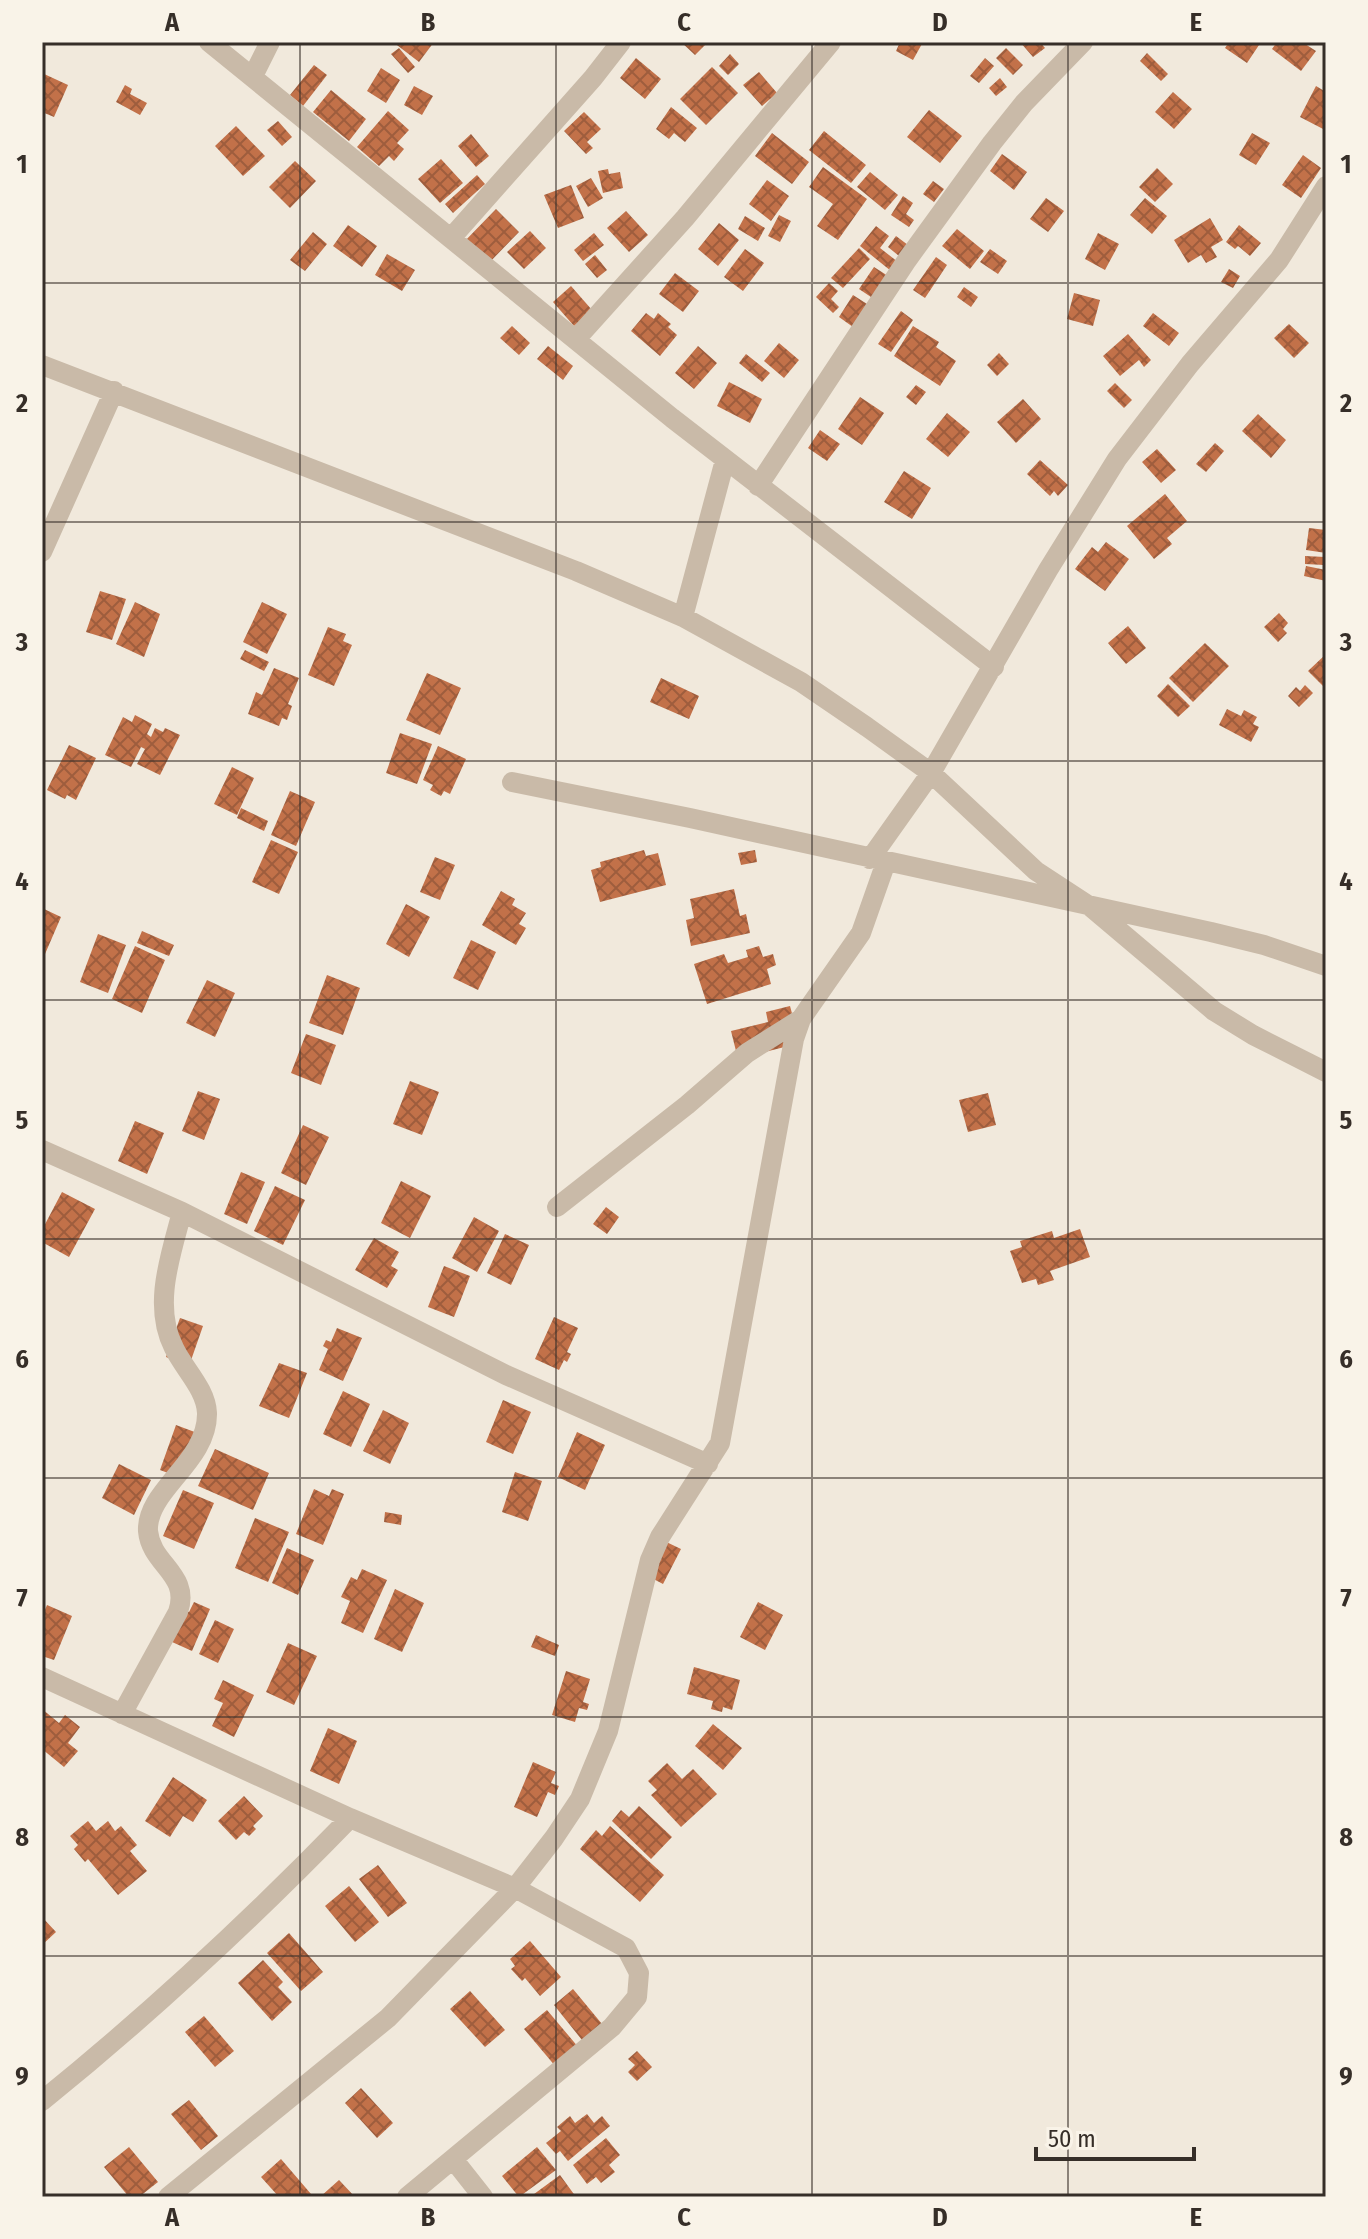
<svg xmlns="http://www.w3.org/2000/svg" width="1368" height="2239" font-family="'Fira Sans Condensed',sans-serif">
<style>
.building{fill:url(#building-cross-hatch)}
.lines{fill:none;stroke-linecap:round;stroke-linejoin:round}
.minor{stroke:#c9baa8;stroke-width:20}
.grid{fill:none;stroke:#362e28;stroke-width:2;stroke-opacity:0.55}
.neatline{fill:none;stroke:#362e28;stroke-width:3}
.grid-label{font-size:26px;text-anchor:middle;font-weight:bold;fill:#362e28}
</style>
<defs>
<pattern id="building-cross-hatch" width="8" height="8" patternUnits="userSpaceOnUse" patternTransform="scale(2)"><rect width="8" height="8" fill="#c27149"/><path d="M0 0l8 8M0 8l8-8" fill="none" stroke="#9e5d3d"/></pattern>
</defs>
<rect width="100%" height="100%" fill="#f1e9dc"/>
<path class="building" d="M393,42H434L419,62Z
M681,42H708L695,55Z
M900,42H923L913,60L896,51Z
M1020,42H1040L1045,48L1033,57Z
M1229,42H1261L1247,63L1225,48Z
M1277,42H1302L1316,51L1301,71L1272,49Z
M399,48L415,67L408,73L391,54Z
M1006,48L1023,65L1013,75L996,58Z
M1147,53L1168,74L1161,81L1140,61Z
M730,54L739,64L728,75L719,66Z
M636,58L661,79L645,99L620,78Z
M985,58L994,66L979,83L970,76Z
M314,65L327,75L303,106L290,95Z
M712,67L738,93L706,125L680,99Z
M381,68L400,80L386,103L367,91Z
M759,72L777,93L762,106L743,85Z
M42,73L68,85L54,117L42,112Z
M1000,78L1007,87L996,96L989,88Z
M125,85L132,89L130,94L147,103L140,115L116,102Z
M414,86L433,96L422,115L404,105Z
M1316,86L1326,92L1325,130L1300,117Z
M331,90L366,119L349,141L313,112Z
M1173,92L1192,109L1174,129L1155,112Z
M671,107L697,128L685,142L674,133L669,139L656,129Z
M929,110L962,136L940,163L907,137Z
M388,111L409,130L397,143L404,149L394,161L389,156L379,166L357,147Z
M584,112L601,129L587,142L593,148L586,154L564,131Z
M278,121L292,137L282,146L267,130Z
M236,126L265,156L243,176L215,146Z
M824,131L866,165L851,183L809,150Z
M772,133L809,162L792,184L755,156Z
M1252,133L1270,143L1256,165L1239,155Z
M471,134L489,156L476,167L458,146Z
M1002,154L1027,172L1014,190L990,171Z
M1303,155L1321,168L1301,198L1282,185Z
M441,159L463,183L440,203L418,179Z
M295,161L316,181L290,208L269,187Z
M823,167L867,199L838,240L817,226L833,204L809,187Z
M1157,168L1173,184L1155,202L1139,187Z
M608,169L609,174L620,172L623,188L603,193L598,171Z
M870,172L898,195L885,210L857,187Z
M477,175L485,184L453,213L445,204Z
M591,178L603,198L588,207L576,186Z
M767,180L789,196L771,221L749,204Z
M933,181L944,189L934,202L923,194Z
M571,185L584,218L558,228L544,195Z
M903,196L913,203L906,214L914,220L909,227L891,215Z
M1046,198L1064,211L1048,232L1030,219Z
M1145,198L1167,216L1152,234L1130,215Z
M496,209L519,232L486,266L463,243Z
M626,211L648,235L629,252L607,228Z
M779,215L791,221L780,242L768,236Z
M745,216L765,228L758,241L738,229Z
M1210,218L1223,240L1211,247L1217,257L1206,263L1201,255L1188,263L1174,240Z
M719,223L739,240L718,266L698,249Z
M348,225L377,246L362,267L333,246Z
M1239,225L1261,243L1250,256L1238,246L1235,249L1226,242Z
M876,226L889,236L880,248L898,262L891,271L860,246Z
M957,229L984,251L970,269L942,246Z
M530,231L546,248L524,269L507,252Z
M313,232L327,244L305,271L290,260Z
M594,233L604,245L583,261L574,250Z
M1098,233L1119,244L1105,270L1085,259Z
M896,236L908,245L899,256L888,247Z
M859,248L870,259L843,288L831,278Z
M745,249L764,263L743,291L724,277Z
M990,249L1007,261L998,274L980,262Z
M387,254L415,270L402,291L375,275Z
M595,255L607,270L597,278L585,264Z
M936,257L947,265L925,298L913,290Z
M874,267L888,276L874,299L859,289Z
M1229,269L1240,276L1233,288L1221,282Z
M675,273L699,291L683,312L659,294Z
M829,283L838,291L831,299L839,307L833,313L816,297Z
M571,286L592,310L574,326L553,302Z
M964,287L978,297L971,307L957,297Z
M1074,293L1100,300L1093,326L1067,319Z
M853,295L867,304L853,327L839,317Z
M901,311L913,320L891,352L878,344Z
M646,313L654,319L658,313L671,324L668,327L677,335L660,356L631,331Z
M1153,313L1179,333L1169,346L1143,326Z
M1289,324L1309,343L1294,358L1274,338Z
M512,326L530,343L519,355L500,338Z
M913,326L939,342L936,347L956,361L940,386L894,356Z
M1128,334L1151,360L1144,367L1139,360L1120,376L1103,356Z
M779,343L799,360L784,378L764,361Z
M548,346L573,366L563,380L537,359Z
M698,346L717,363L694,389L675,373Z
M999,353L1009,364L997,376L987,365Z
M746,354L770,373L762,382L739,363Z
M729,382L762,399L750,423L717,406Z
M1115,383L1132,400L1124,408L1107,391Z
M916,385L926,392L916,405L906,397Z
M860,397L884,413L862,445L838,429Z
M1023,399L1041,419L1016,443L997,422Z
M947,413L970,432L948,457L926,439Z
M1258,414L1286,440L1271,458L1242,431Z
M820,430L840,444L827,461L808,448Z
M1215,443L1224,451L1206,472L1196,464Z
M1157,449L1176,470L1161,483L1142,462Z
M1040,460L1068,485L1058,496L1054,491L1050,496L1027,474Z
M904,471L931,488L912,519L884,502Z
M1165,494L1187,521L1167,538L1172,544L1154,559L1127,526Z
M1309,528L1326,530V553L1306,550Z
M1106,542L1129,559L1105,591L1075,569L1092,547L1098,552Z
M1305,556L1325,557L1324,565L1305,564Z
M1306,566L1326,570V581L1304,576Z
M100,591L126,599L112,640L86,632Z
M135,602L160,614L144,657L116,644Z
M262,602L287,614L267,654L243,642Z
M1279,613L1288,623L1283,629L1287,633L1278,642L1264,627Z
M1128,626L1146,648L1126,664L1108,643Z
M328,627L346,634L343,641L352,645L334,686L308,675Z
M1205,643L1229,666L1193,702L1169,678Z
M245,650L269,662L264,671L240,659Z
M1326,654V689L1308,671Z
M274,668L299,678L288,704L292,706L287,720L282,718L279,726L248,714L256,692L262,695Z
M427,673L461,688L440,735L406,720Z
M661,678L699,696L689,719L650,702Z
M1168,684L1190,706L1178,717L1157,696Z
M1305,685L1313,693L1299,707L1288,696L1296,687L1300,691Z
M1227,709L1241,716L1244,710L1257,717L1253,724L1259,727L1251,742L1219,725Z
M135,715L152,724L147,734L151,737L155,728L163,732L165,728L180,735L160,775L137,764L145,749L141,747L131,767L105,755L123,717L132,722Z
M400,733L432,744L417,784L386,773Z
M69,745L96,758L76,800L67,795L65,799L47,790Z
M438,746L466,759L450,794L444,791L441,796L430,790L433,785L423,780Z
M232,767L254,778L237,815L214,804Z
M290,791L315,802L296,846L271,835Z
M241,808L268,821L264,831L237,818Z
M271,840L298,852L279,894L252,882Z
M644,850L646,856L658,853L666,885L600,902L591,870L601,867L600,862Z
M755,850L757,862L741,865L738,853Z
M435,857L455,865L440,900L420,892Z
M734,889L740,916L746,914L750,933L691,946L686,920L694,918L690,899Z
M501,891L515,899L512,905L526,913L519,924L526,928L516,945L482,925Z
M406,904L430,917L409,957L386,944Z
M42,908L61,917L42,961Z
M142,931L174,945L169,956L137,943Z
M98,934L126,945L108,993L80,982Z
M471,940L496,952L478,990L453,978Z
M135,946L165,960L142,1013L112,999Z
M759,946L763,957L773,954L776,965L767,969L771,984L707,1004L694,964L724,954L728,963L748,957L746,950Z
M327,975L360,988L343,1035L309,1023Z
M207,980L235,993L215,1037L186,1023Z
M790,1006L800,1043L738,1059L731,1031L768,1022L766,1012Z
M306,1034L336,1045L321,1085L291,1073Z
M410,1081L439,1092L422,1135L393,1124Z
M198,1091L220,1099L204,1140L182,1131Z
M988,1093L996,1125L968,1132L959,1100Z
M135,1121L164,1133L147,1174L118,1161Z
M303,1125L329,1137L306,1185L281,1173Z
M241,1172L265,1182L247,1224L224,1214Z
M401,1181L431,1196L410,1238L381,1223Z
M275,1186L305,1200L283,1245L254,1231Z
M62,1192L95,1209L69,1257L42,1242V1230Z
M606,1207L619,1217L607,1234L593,1224Z
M474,1217L499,1231L477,1272L452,1258Z
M1080,1229L1090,1257L1050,1271L1054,1280L1038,1285L1036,1279L1022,1283L1010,1251L1022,1247L1020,1241L1052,1231L1054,1238Z
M505,1234L529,1245L511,1285L487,1273Z
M374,1238L399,1252L391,1266L398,1270L387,1288L355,1270Z
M444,1266L470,1276L454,1317L428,1307Z
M554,1317L578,1328L567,1352L571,1354L567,1362L564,1360L559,1370L535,1359Z
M180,1318L203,1326L189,1366L166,1357Z
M337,1328L362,1338L343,1381L319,1370L328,1349L323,1346L326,1340L331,1342Z
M279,1363L307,1373L289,1418L259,1406Z
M343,1391L370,1404L351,1447L323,1434Z
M503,1400L531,1412L513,1454L486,1442Z
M383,1410L409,1423L390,1464L363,1451Z
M176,1425L200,1434L184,1479L160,1470Z
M577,1432L605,1445L585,1490L558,1477Z
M215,1449L269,1473L253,1510L198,1486Z
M119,1464L151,1480L134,1515L102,1498Z
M515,1472L542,1481L528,1521L502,1512Z
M314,1489L329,1496L332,1489L344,1494L323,1545L296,1534Z
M183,1490L214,1503L194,1549L163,1536Z
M385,1512L402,1515L401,1525L384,1522Z
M255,1518L289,1532L268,1582L235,1568Z
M658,1538L681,1549L663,1584L640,1572Z
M287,1548L314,1560L298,1595L272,1583Z
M362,1569L387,1580L363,1633L341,1623L350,1601L341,1597L351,1577L357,1580Z
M395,1589L424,1603L402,1652L374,1639Z
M194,1602L210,1609L192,1651L161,1637L174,1606L189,1612Z
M758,1602L783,1615L765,1650L740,1637Z
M47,1605L72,1616L54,1660L42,1656V1617Z
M215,1620L234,1629L218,1663L199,1654Z
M536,1635L559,1645L555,1656L531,1647Z
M288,1643L317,1656L294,1705L266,1692Z
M694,1667L740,1680L732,1710L723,1707L722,1712L711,1709L713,1701L687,1694Z
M566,1671L590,1679L583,1702L589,1704L587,1710L579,1708L575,1722L552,1715Z
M223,1680L254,1695L234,1737L212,1726L223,1703L214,1699Z
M42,1709L59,1723L65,1715L80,1727L68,1743L78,1751L64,1767L42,1749Z
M713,1724L742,1748L723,1770L695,1746Z
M328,1728L357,1741L339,1784L310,1771Z
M533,1762L556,1772L551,1783L559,1786L555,1795L548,1792L537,1817L514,1807Z
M667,1763L682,1779L693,1769L717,1794L681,1827L651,1795L657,1790L648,1781Z
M173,1777L207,1800L193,1822L183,1816L170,1837L145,1821Z
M244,1796L263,1816L253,1826L256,1829L249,1836L244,1832L236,1840L218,1821Z
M639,1806L672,1837L651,1859L612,1821L621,1810L629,1817Z
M88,1821L96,1831L108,1821L115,1831L121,1826L137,1845L130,1851L147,1871L118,1895L88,1859L85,1862L74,1849L78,1845L70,1836Z
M610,1826L664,1875L640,1902L580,1849L596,1830L602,1836Z
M378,1865L407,1903L388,1917L359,1879Z
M349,1886L379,1922L355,1942L325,1906Z
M42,1917L56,1932L42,1945Z
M289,1933L323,1972L301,1991L267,1953Z
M530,1941L561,1977L540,1996L525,1978L522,1981L511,1969L515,1966L510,1959Z
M263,1960L283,1982L278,1987L292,2002L272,2021L238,1983Z
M573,1989L602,2024L582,2040L554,2005Z
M470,1991L505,2030L485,2047L450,2009Z
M547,2010L579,2048L556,2067L524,2029Z
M204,2016L234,2051L215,2067L185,2032Z
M637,2051L652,2067L637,2081L628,2072L635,2065L628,2059Z
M361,2088L393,2123L377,2138L345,2103Z
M189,2100L218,2136L201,2150L171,2114Z
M587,2114L594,2123L602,2116L610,2126L568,2161L560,2151L556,2154L546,2143L561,2131L557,2127L570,2116L575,2123Z
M606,2138L620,2155L609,2165L615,2172L601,2183L596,2177L587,2184L573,2165Z
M129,2147L158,2182L139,2197H129L104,2167Z
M537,2147L556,2170L519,2197L502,2176Z
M281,2159L311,2194L308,2197H279L261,2177Z
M560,2175L576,2197H530Z
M339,2180L355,2197H320Z"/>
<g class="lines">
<path class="minor" d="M209,42L672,418L994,667
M253,76L270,42
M451,238L593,78L621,42
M576,339L685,218L831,42
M42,365L576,571L683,617L801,682L867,727L931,773L1036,871L1091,907L1214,1011L1253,1035L1326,1072
M758,486L907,260L992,143L1024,103L1083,42
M42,552L114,391
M683,617L725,460
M512,782L690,818L1211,932L1264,945L1326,966
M870,859L931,773L1048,570L1117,459L1190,364L1279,260L1326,186
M42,1150L182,1212L506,1375L708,1464
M557,1207L687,1105L747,1053L801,1019
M42,1677L350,1818L515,1888L626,1948L639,1973L637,1997L612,2027L407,2197
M122,1714L178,1612C191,1574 151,1565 148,1531C146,1490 208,1462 207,1413C206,1389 184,1369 174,1348C152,1306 171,1254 182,1212
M42,2101C151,2013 253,1918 350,1818
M453,2159L483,2197
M168,2197L388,2018L515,1888L554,1838L580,1799L608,1731L650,1560L660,1537L720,1443L794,1039L801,1019L861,933L886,862"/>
</g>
<path class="grid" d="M300,42V2197M556,42V2197M812,42V2197M1068,42V2197M42,283H1326M42,522H1326M42,761H1326M42,1000H1326M42,1239H1326M42,1478H1326M42,1717H1326M42,1956H1326"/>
<rect width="1368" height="2239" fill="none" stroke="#f9f3e8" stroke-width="88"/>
<path d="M1036 2147v12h158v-12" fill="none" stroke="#362e28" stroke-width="4"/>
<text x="1048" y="2147" font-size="24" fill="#362e28" stroke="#f9f3e8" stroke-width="6" paint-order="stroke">50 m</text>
<rect x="44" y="44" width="1280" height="2151" class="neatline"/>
<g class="grid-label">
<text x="172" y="31">A</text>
<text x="428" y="31">B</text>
<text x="684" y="31">C</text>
<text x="940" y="31">D</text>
<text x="1196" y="31">E</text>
<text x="22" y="173">1</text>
<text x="1346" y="173">1</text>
<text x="22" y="412">2</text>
<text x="1346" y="412">2</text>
<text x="22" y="651">3</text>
<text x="1346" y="651">3</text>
<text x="22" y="890">4</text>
<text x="1346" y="890">4</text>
<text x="22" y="1129">5</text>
<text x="1346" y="1129">5</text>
<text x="22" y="1368">6</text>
<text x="1346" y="1368">6</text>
<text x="22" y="1607">7</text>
<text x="1346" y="1607">7</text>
<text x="22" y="1846">8</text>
<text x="1346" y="1846">8</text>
<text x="22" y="2085">9</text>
<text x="1346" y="2085">9</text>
<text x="172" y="2226">A</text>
<text x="428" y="2226">B</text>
<text x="684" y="2226">C</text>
<text x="940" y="2226">D</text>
<text x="1196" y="2226">E</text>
</g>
</svg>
